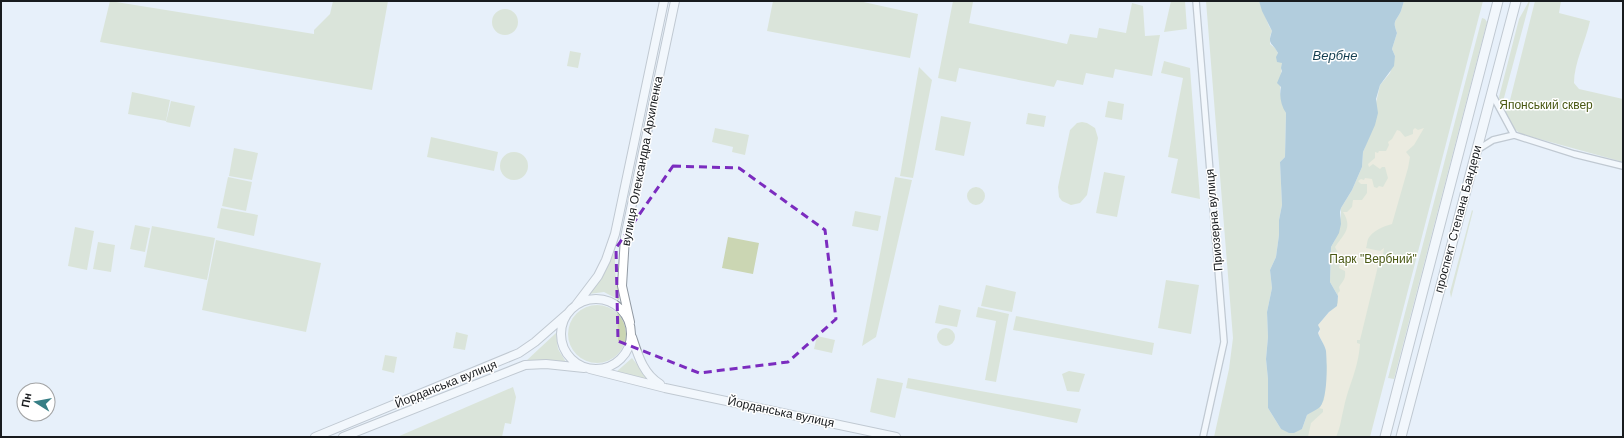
<svg xmlns="http://www.w3.org/2000/svg" width="1624" height="438" font-family="Arial,sans-serif">
<style>
.green{fill:#cbd6b3}
.sand{fill:#efe5c0}
.water{fill:#71a3ba}
.lines{fill:none;stroke-linecap:round;stroke-linejoin:round}
.street-casing{stroke:#9199a2;stroke-width:8}
.secondary-casing{stroke:#9199a2;stroke-width:10}
.primary-casing{stroke:#9199a2;stroke-width:11}
.street{stroke:#fff;stroke-width:5.5}
.secondary{stroke:#fff;stroke-width:8}
.primary{stroke:#fff;stroke-width:9}
.marked{fill:none;stroke:#7b2cbf;stroke-width:3;stroke-dasharray:8 5;stroke-linejoin:round}
.labels{text-anchor:middle;dominant-baseline:central;stroke-width:3;stroke-linejoin:round;paint-order:stroke}
.park-label{font-size:12px;fill:#495813;stroke:#fff}
.street-label{font-size:12px;fill:#181b1e;stroke:#fff}
.water-label{font-size:13px;font-style:italic;fill:#133e50;stroke:#fff}
</style>
<rect width="100%" height="100%" fill="#e7f0fa"/>
<path class="green" d="M110,1L314,34V30L330,14L333,1H388L372,90L100,42Z
M773,1H859L918,14L910,58L767,31Z
M953,1L973,2L969,23L1067,44L1070,34L1097,38L1099,28L1126,33L1132,3L1143,6L1145,36L1160,35L1152,76L1115,69L1113,78L1086,73L1083,85L1057,80L1054,87L959,68L956,82L938,78Z
M1171,1H1185L1187,29L1164,32Z
M1206,1H1259L1269,26L1272,31L1270,36V44L1276,49L1282,63L1280,92L1286,113L1285,157L1280,162L1282,205L1279,220V235L1276,257L1270,270L1272,288L1267,312L1268,337L1266,359L1268,379V408L1281,429H1302L1307,415L1311,412L1338,296L1330,282L1331,247L1335,240L1341,216V208L1352,190L1362,167L1363,152L1368,139L1380,85L1390,73L1395,56L1392,49L1397,33C1392,20 1396,22 1401,11C1402,8 1403,4 1404,1H1483L1370,437H1214L1229,369L1233,338Z
M1529,1H1530L1501,109L1499,97L1519,19Z
M1535,1H1561L1559,13L1590,21C1586,40 1574,63 1574,83L1579,89L1623,99V162L1521,134L1513,128L1504,114L1508,108Z
M492 22a13 13 0 1 1 26 0a13 13 0 1 1-26 0Z
M1482,18L1485,19L1487,22L1394,379L1388,378Z
M570,51L581,53L578,68L567,66Z
M1164,61L1190,68L1200,199L1171,193L1178,159L1168,157L1183,78L1161,73Z
M919,67L932,80L913,178L900,176Z
M132,92L170,100L166,121L128,114Z
M171,101L195,106L190,127L166,122Z
M1108,101L1124,104L1122,120L1105,117Z
M1028,113L1046,116L1044,127L1026,124Z
M941,116L971,122L964,156L935,150Z
M1082,122L1087,123L1095,128L1098,138L1087,195L1080,203L1071,205L1062,201L1059,197L1058,187L1070,130L1077,123Z
M715,128L749,135L745,155L732,152L733,147L712,142Z
M431,137L498,152L494,171L427,157Z
M234,148L258,153L252,180L229,176Z
M500 166a14 14 0 1 1 28 0a14 14 0 1 1-28 0Z
M1104,172L1125,176L1117,217L1096,213Z
M228,177L252,182L246,211L222,206Z
M895,177L912,180L876,337L862,346Z
M967 196a9 9 0 1 1 18 0a9 9 0 1 1-18 0Z
M221,208L258,215L254,236L217,228Z
M1472,210L1473,211L1451,298L1450,292Z
M855,211L881,216L878,231L852,226Z
M135,225L150,228L145,252L130,249Z
M152,226L215,238L207,280L144,267Z
M75,227L94,231L87,270L68,266Z
M728,237L759,243L753,274L722,268Z
M216,240L321,263L306,332L202,310Z
M98,242L115,245L111,272L93,269Z
M615,252V270L619,300L604,292L589,294Z
M1166,280L1199,285L1191,334L1158,328Z
M986,285L1016,292L1012,312L981,306Z
M939,305L961,310L957,327L935,323Z
M568 334a29 29 0 1 1 58 0a29 29 0 1 1-58 0Z
M978,307L1009,314L996,382L985,380L996,321L976,317Z
M1016,316L1154,343L1152,355L1013,330Z
M937 337a9 9 0 1 1 18 0a9 9 0 1 1-18 0Z
M456,332L468,335L465,350L453,348Z
M556,333L558,349L566,362L551,360L526,361Z
M817,336L835,340L832,353L814,349Z
M385,355L397,357L394,373L382,370Z
M632,358L650,381L615,373Z
M1069,371L1085,374L1079,392L1067,391L1062,374Z
M877,378L903,383L895,418L870,412Z
M908,378L1081,409L1077,423L906,388Z
M513,387L516,397L511,424L505,423L502,437H397Z"/>
<path class="sand" d="M1415,128L1418,130L1424,128L1414,145L1406,152L1410,157L1408,168L1392,224C1384,226 1372,231 1368,239C1367,241 1367,246 1366,248L1380,251L1384,248L1383,255L1380,256L1378,262V266L1360,340H1357V343L1360,344C1358,370 1349,384 1344,407C1341,419 1341,425 1336,437H1308L1311,423L1323,412V409L1319,408L1324,400L1327,366L1325,359L1326,350L1318,333L1320,332L1318,325L1329,312L1338,303V293L1340,291L1339,287C1343,281 1346,279 1345,271L1339,268L1340,264L1337,257L1338,253L1335,247C1344,234 1353,228 1343,212H1347L1352,207L1353,200H1362L1367,193V184H1361L1358,181L1361,179L1364,180L1365,178L1372,179L1374,187L1377,188L1379,186L1383,187L1388,178L1385,167H1382L1380,169L1373,164L1369,167L1368,164L1375,158V152L1378,153L1379,151H1386L1389,145L1388,142L1392,139L1397,130L1400,131L1405,137L1413,134V130Z"/>
<path class="water" d="M1259,1H1404C1403,4 1402,8 1401,11C1396,22 1392,20 1397,33L1392,49L1395,56L1394,66L1380,85L1376,99L1378,113L1375,125L1363,152L1362,167L1352,190L1341,208L1340,212L1341,224L1339,233L1331,247L1330,282L1338,296L1337,306L1329,312L1318,325L1320,329L1318,333C1320,339 1325,345 1326,351C1327,363 1328,397 1320,407C1317,410 1311,412 1307,415L1302,429L1294,433H1289L1281,429L1268,408V379L1266,359L1268,337L1267,312L1272,288L1270,270L1276,257L1279,235V220L1282,205L1280,162L1285,157L1286,113C1281,106 1279,96 1281,87L1277,83L1282,71L1281,68L1282,63L1277,62L1276,57L1278,53C1272,41 1267,46 1272,31L1262,11Z"/>
<g class="lines">
<g class="street-casing">
<path id="street" d="M1196,1L1224,342L1203,437
M1514,135L1574,154L1623,166
M1477,150L1493,140L1514,135L1492,94"/>
</g>
<g class="secondary-casing">
<path id="secondary" d="M561 334a35 35 0 1 1 70 0a35 35 0 1 1-70 0Z
M576,305L598,276L606,260L615,234L664,1
M630,322L622,286L625,237L675,1
M632,337C638,355 643,374 660,384
M590,369L665,388L896,437
M315,437L519,353L535,342L567,314
M343,437L525,365L546,364L584,368"/>
</g>
<g class="primary-casing">
<path id="primary" d="M1385,437L1498,1
M1401,437L1516,1"/>
</g>
<use href="#street" class="street"/>
<use href="#secondary" class="secondary"/>
<use href="#primary" class="primary"/>
</g>
<path d="M0 0H1624V438H0ZM673,166L739,168L825,230L836,319L788,362L699,373L618,341L616,248Z" fill="#e7f0fa" fill-opacity=".55" fill-rule="evenodd"/>
<path class="marked" d="M673,166L739,168L825,230L836,319L788,362L699,373L618,341L616,248Z"/>
<g class="labels">
<g class="park-label">
<text x="1546" y="105">Японський сквер</text>
<text x="1373" y="259">Парк "Вербний"</text>
</g>
<g class="street-label">
<text transform="translate(642 161) rotate(-79)">вулиця Олександра Архипенка</text>
<text transform="translate(1458 219) rotate(-75)">проспект Степана Бандери</text>
<text transform="translate(1214 220) rotate(-95)">Приозерна вулиця</text>
<text transform="translate(446 384) rotate(-22)">Йорданська вулиця</text>
<text transform="translate(781 412) rotate(12)">Йорданська вулиця</text>
</g>
<g class="water-label">
<text x="1335" y="55">Вербне</text>
</g>
</g>
<rect width="1624" height="438" fill="none" stroke="#181b1e" stroke-width="4"/>
<g transform="translate(36 402) rotate(281)"><circle r="19" fill="#ffffff" stroke="#a3a4a5"/>
<path d="M0-3L7 15L0 10L-7 15Z" fill="#367e85"/>
<text y="-6" font-size="11" font-weight="bold" text-anchor="middle" fill="#181b1e">Пн</text>
</g>
</svg>
